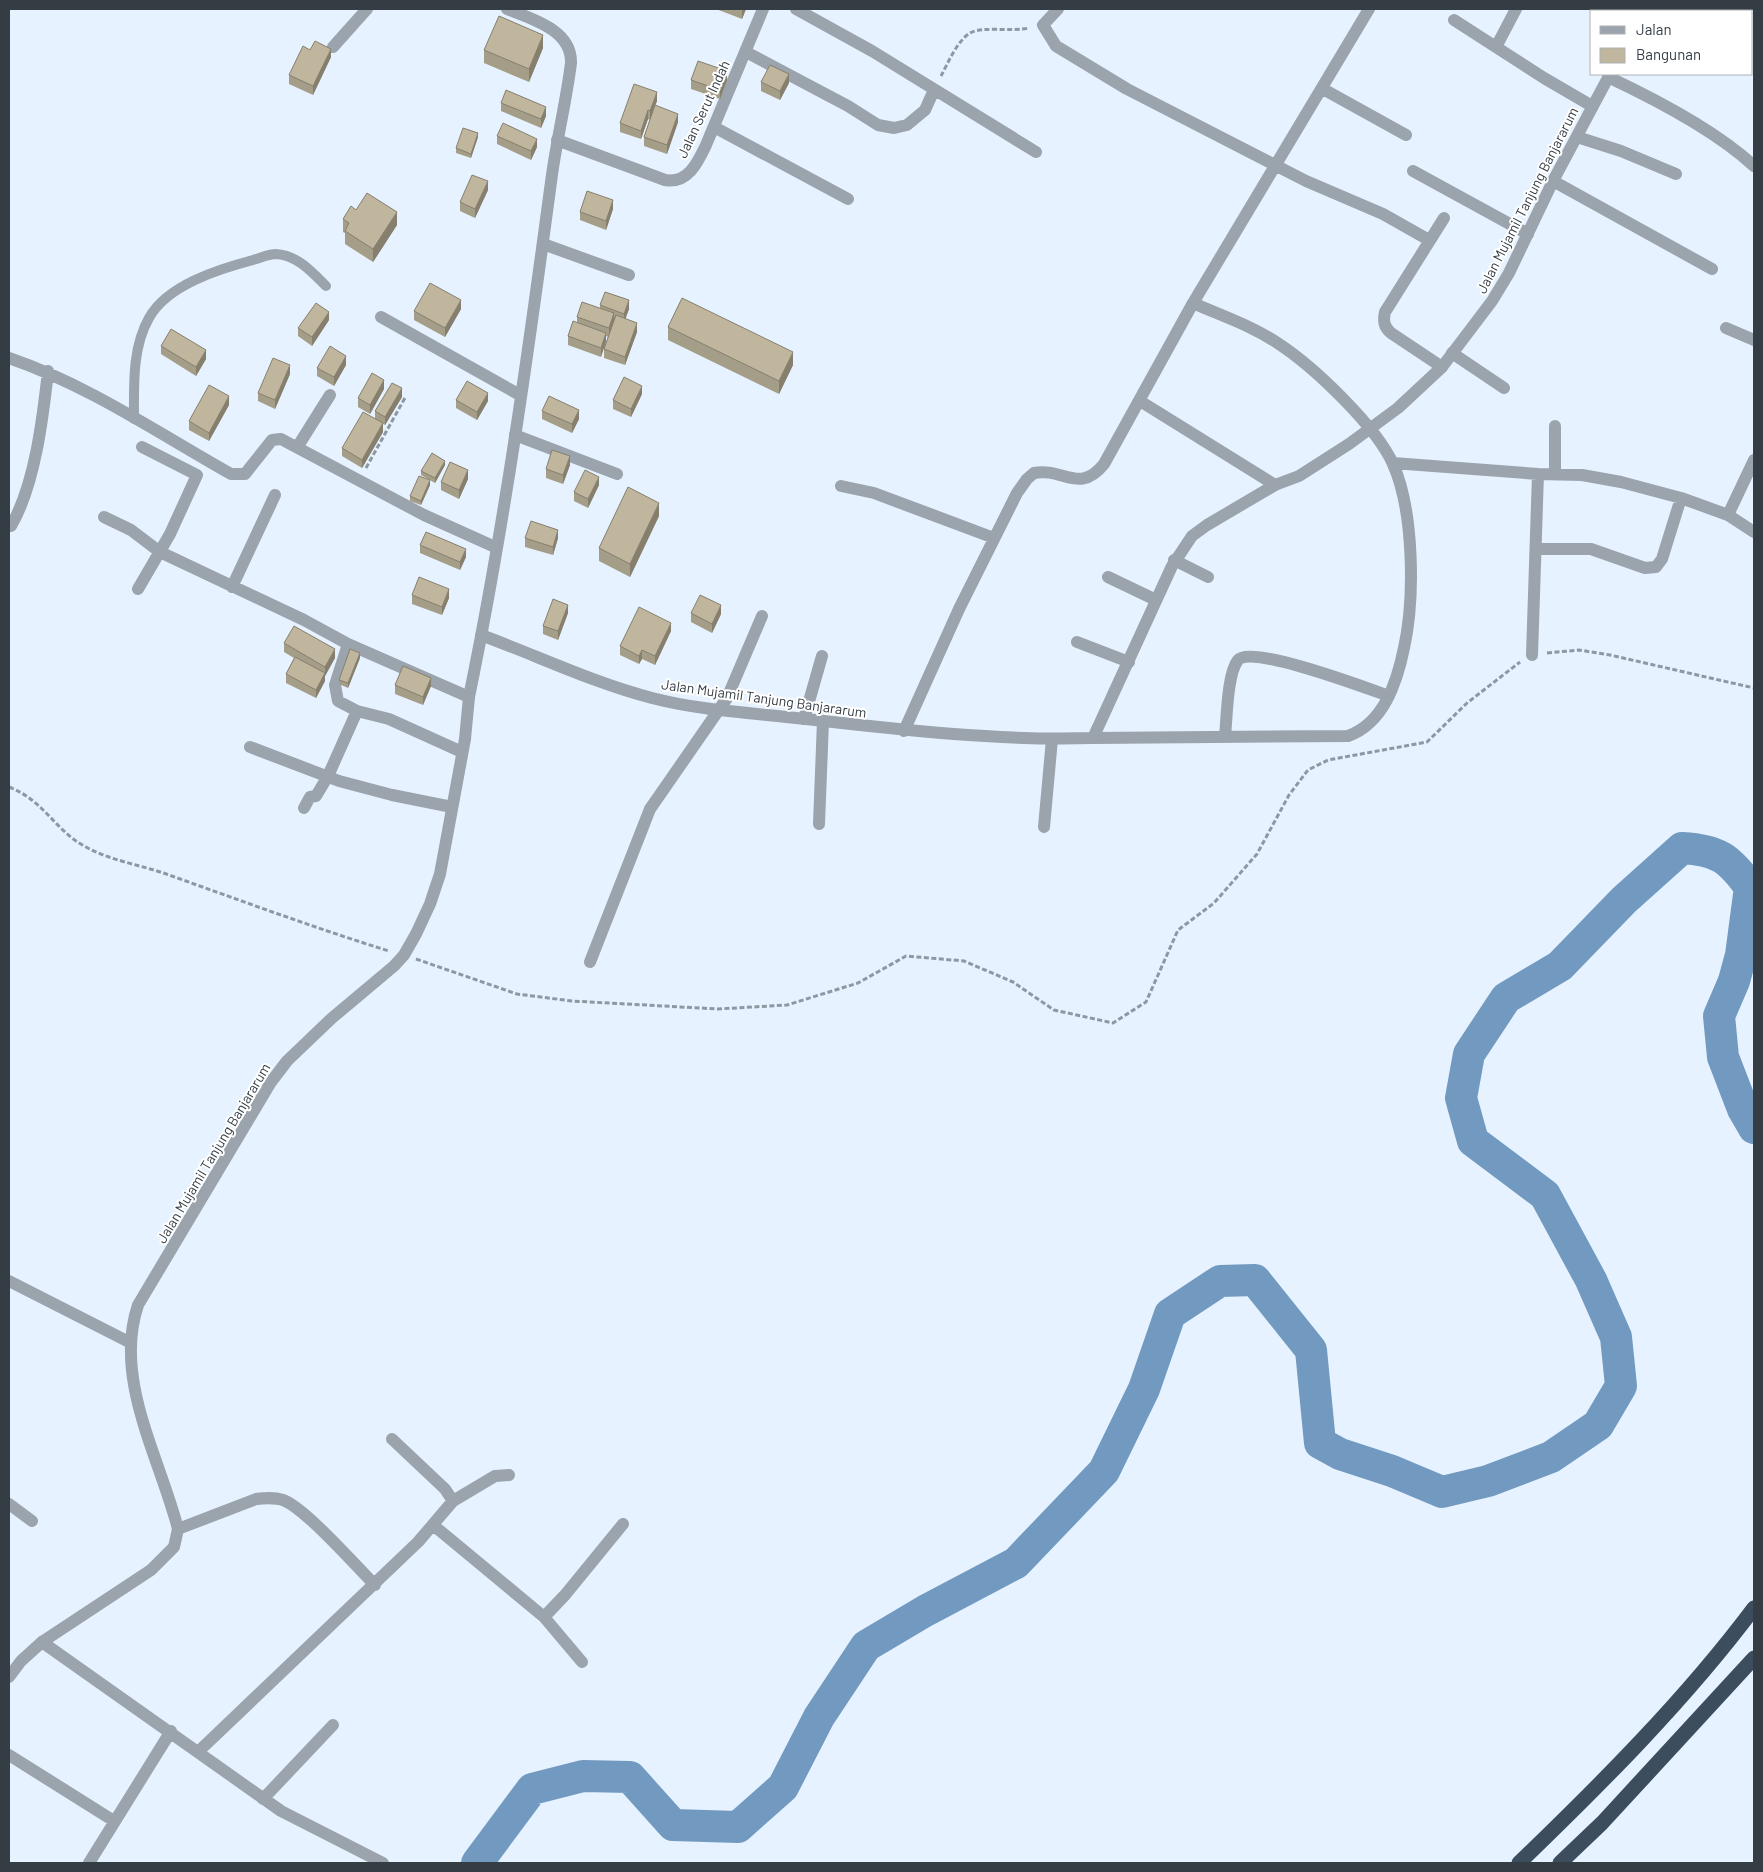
<svg xmlns="http://www.w3.org/2000/svg" width="1763" height="1872" font-family="Barlow,sans-serif">
<style>
.lines{fill:none;stroke-linecap:round;stroke-linejoin:round}
.river{stroke:#729ac0;stroke-width:32}
.path{stroke:#8e98a2;stroke-width:3;stroke-dasharray:5 2.5;stroke-linecap:butt}
.service{stroke:#9ba3ac;stroke-width:10}
.minor{stroke:#9ba3ac;stroke-width:12}
.tertiary{stroke:#9ba3ac;stroke-width:12}
.motorway{stroke:#3c4e5e;stroke-width:15}
.wall{fill:#a49d87}
.shaded-wall{fill:#867f6e}
.building{fill:#bfb69d;stroke:#867f6e}
.labels{text-anchor:middle;dominant-baseline:central;stroke-width:4;stroke-linejoin:round;paint-order:stroke}
.street-label{font-size:14px;fill:#343c44;stroke:#fff}
</style>
<rect width="100%" height="100%" fill="#e6f2ff"/>
<g class="lines">
<path class="river" d="M477,1863L532,1789L583,1776L630,1777L673,1825L738,1827L783,1787L819,1717L866,1646L925,1611L1016,1563L1104,1471L1144,1389L1170,1314L1220,1281L1255,1280L1311,1350L1320,1443L1340,1454L1392,1471L1442,1492L1488,1481L1551,1457L1598,1425L1621,1386L1616,1337L1591,1280L1545,1195L1473,1141L1461,1098L1469,1054L1506,998L1560,966L1624,900L1682,848C1718,850 1729,858 1750,887L1741,955L1734,981L1719,1016L1723,1057L1743,1109L1754,1128"/>
<path class="path" d="M941,76C948,63 957,41 970,33C982,26 1012,32 1029,28
M366,468L406,396
M1547,653L1579,650L1610,655L1754,688
M9,787C45,801 55,831 86,847C111,861 142,865 169,875C242,901 315,928 389,951
M416,959L517,994L572,1001L718,1009L787,1005L858,983L906,956L964,961L1013,982L1054,1010L1113,1023L1146,1002L1178,930L1214,903L1257,854L1289,795L1308,770L1328,760L1427,742L1467,703L1520,662"/>
<path class="service" d="M134,419C134,385 132,348 149,318C167,285 219,269 253,260C260,258 269,254 276,254C297,255 312,272 326,286"/>
<path class="minor" d="M796,9L872,51L1036,152
M1058,9L1043,25L1056,46L1127,89L1306,181L1383,214L1429,240
M1710,9L1715,11
M1454,20L1544,78L1592,106
M333,47L367,9
M1496,47L1516,9
M746,52L848,106L878,125L894,128L907,125L925,110L934,90
M1608,77C1657,100 1715,130 1754,166
M1323,89L1406,135
M714,127L848,199
M1577,137L1621,151L1676,174
M557,140L665,180C688,184 698,162 706,145L763,9
M1413,171L1528,234
M1553,181L1712,269
M543,244L629,275
M381,317L520,395
M1726,328L1754,340
M1452,353L1504,388
M9,358C88,385 158,433 231,474H245L272,440L281,439L424,515L495,547
M1442,367L1391,333C1384,327 1383,321 1385,312L1444,218
M1140,401L1275,485
M515,435L617,474
M298,446L330,395
M1393,463L1538,474L1582,475L1621,482L1681,498L1728,515L1754,532
M1555,474V426
M841,486L874,493L994,538
M1728,515L1754,460
M104,517L131,530L160,552L304,620L348,644L469,697
M11,526C35,485 43,417 48,371
M1537,549H1591L1645,568L1656,567L1662,559L1681,498
M1174,560L1208,577
M1108,577L1156,600
M232,587L275,495
M138,589L170,534L197,475L142,447
M1077,642L1129,662
M348,644L335,685L338,701L357,711L389,719L462,752
M1532,655L1538,474
M804,719L822,656
M904,731L959,609L1017,493L1027,479L1034,473C1063,467 1079,495 1104,464L1193,303L1369,9
M1225,736C1227,718 1227,674 1238,660C1250,644 1369,689 1389,696
M1093,738L1348,736C1384,723 1397,682 1404,648C1415,598 1414,511 1393,464C1376,426 1314,367 1279,344C1253,326 1222,316 1193,303
M250,747L339,781L392,795L452,807
M304,808L310,797L316,796L328,776L357,711
M819,824L823,721
M1044,827L1052,739
M590,962L650,809L727,698L762,616
M9,1281L131,1343
M392,1439L445,1489L453,1501
M9,1504L32,1521
M433,1525L544,1617L582,1662
M178,1529L256,1499C265,1498 274,1497 283,1500C305,1508 356,1566 375,1585
M544,1617L565,1595L623,1524
M42,1642L281,1811L383,1863
M199,1751L418,1542L453,1501L495,1476L509,1475
M9,1755L114,1821
M263,1799L333,1725
M89,1863L171,1731"/>
<path class="tertiary" d="M1642,11L1643,9
M481,635C538,656 594,683 652,698C702,711 755,713 806,719C902,730 997,741 1093,738L1172,566L1192,536L1207,525L1275,485L1299,476L1349,444L1398,408L1442,367L1492,301L1509,273L1553,181L1610,74
M9,1677L21,1661L42,1642L151,1570L174,1547L178,1529C160,1458 113,1379 138,1305L271,1082L287,1061L332,1018L394,966L404,955L416,934L430,904L440,874L465,739L469,697C504,527 528,354 551,182C556,142 566,103 571,63C572,30 532,19 507,9"/>
<path class="motorway" d="M1519,1863C1602,1783 1685,1700 1754,1608
M1560,1863L1602,1823L1754,1658"/>
</g>
<path class="wall" d="M716,9H746L742,19Z
M543,48L529,82L484,63V50Z
M310,50L331,57L313,95L289,84V75Z
M691,80H727L720,99L691,89Z
M761,82L789,83L780,100L761,91Z
M657,101L655,105L678,122L667,154L644,146V137L650,120L648,119L641,139L620,132V123Z
M501,103L546,116L541,128L501,111Z
M497,136L537,147L531,160L497,144Z
M478,137L471,158L456,153V148Z
M488,190L475,218L460,211V202Z
M613,209L606,230L580,220V212Z
M356,210L397,225L373,262L345,244V233L343,232V219Z
M600,305L629,309L625,319L637,332L625,365L604,358V349L608,337L606,336L601,357L568,345V336L577,322V317L600,308Z
M461,309L445,337L414,320V311Z
M329,320L312,346L298,336V328Z
M668,327L793,365L779,394L668,340Z
M161,346L206,359L196,376L161,354Z
M346,365L334,386L317,376V368Z
M290,374L275,409L258,401V393Z
M384,389L370,414L358,407V398Z
M642,394L631,417L613,409V400Z
M402,397L385,425L383,424V432L362,468L342,456V448L375,419V411Z
M456,400L488,401L477,420L456,408Z
M229,405L209,441L189,430V421Z
M542,411L579,419L572,433L542,419Z
M445,465L435,483L421,475V471Z
M570,465L563,484L546,478V469Z
M468,479L459,499L441,490V482Z
M430,485L421,505L410,501V496Z
M599,485L588,508L574,501V492Z
M659,516L630,577L599,561V548Z
M525,538H558L553,555L525,547Z
M420,545L466,557L460,570L420,553Z
M412,595L449,598L442,615L412,604Z
M568,613L558,640L543,634V626Z
M691,613L721,614L712,633L691,622Z
M671,631L655,665L642,659L639,664L620,655V646Z
M284,643L335,658L325,676V681L316,698L286,683V674L294,658L284,652Z
M360,658L348,688L339,684V680Z
M395,685L431,686L423,705L395,694Z"/>
<path class="shaded-wall" d="M743,9H746L742,19V11Z
M543,35V48L529,82V69Z
M331,49V57L313,95V86Z
M727,71V80L720,99V90Z
M789,74V83L780,100V91Z
M657,92V101L650,120V111Z
M546,107V116L541,128V119Z
M648,110V119L641,139V131Z
M678,114V122L667,154V145Z
M478,133V137L471,158V154Z
M537,139V147L531,160V151Z
M488,181V190L475,218V209Z
M613,200V209L606,230V221Z
M397,212V225L373,262V249Z
M461,300V309L445,337V328Z
M629,300V309L624,323V314Z
M329,312V320L312,346V337Z
M614,313V322L609,337V328Z
M637,323V332L625,365V357Z
M606,333V342L601,357V348Z
M206,350V359L196,376V367Z
M793,352V365L779,394V381Z
M346,356V365L334,386V377Z
M290,365V374L275,409V400Z
M384,380V389L370,414V405Z
M642,386V394L631,417V409Z
M402,388V397L385,425V417Z
M488,393V401L477,420V412Z
M229,396V405L209,441V433Z
M579,410V419L572,433V424Z
M383,423V432L362,468V460Z
M570,456V465L563,484V475Z
M445,461V465L435,483V478Z
M468,470V479L459,499V490Z
M599,477V485L588,508V499Z
M430,480V485L421,505V501Z
M659,503V516L630,577V564Z
M558,530V538L553,555V547Z
M466,549V557L460,570V562Z
M449,589V598L442,615V607Z
M568,605V613L558,640V631Z
M721,605V614L712,633V624Z
M671,623V631L655,665V656Z
M335,649V658L325,676V681L316,698V690L325,673V667Z
M642,650V659L639,664V656Z
M360,653V658L348,688V683Z
M431,678V686L423,705V697Z"/>
<path class="building" d="M499,16L543,35L529,69L484,50Z
M315,41L331,49L313,86L289,75L303,46L310,50Z
M698,61L727,71L720,90L691,80Z
M770,65L789,74L780,91L761,82Z
M634,84L657,92L650,111L648,110L641,131L620,123Z
M506,90L546,107L541,119L501,103Z
M655,105L678,114L667,145L644,137Z
M503,123L537,139L531,151L497,136Z
M463,128L478,133L471,154L456,148Z
M472,175L488,181L475,209L460,202Z
M587,191L613,200L606,221L580,212Z
M367,193L397,212L373,249L345,231L349,223L343,219L351,206L356,210Z
M430,283L461,300L445,328L414,311Z
M605,292L629,300L624,314L600,305Z
M682,298L793,352L779,381L668,327Z
M582,302L614,313L609,328L577,317Z
M316,303L329,312L312,337L298,328Z
M616,315L637,323L625,357L604,349Z
M573,321L606,333L601,348L568,336Z
M171,329L206,350L196,367L161,346Z
M330,346L346,356L334,377L317,368Z
M273,358L290,365L275,400L258,393Z
M372,373L384,380L370,405L358,398Z
M624,377L642,386L631,409L613,400Z
M467,381L488,393L477,412L456,400Z
M392,383L402,388L385,417L375,411Z
M209,385L229,396L209,433L189,421Z
M549,396L579,410L572,424L542,411Z
M363,412L383,423L362,460L342,448Z
M552,450L570,456L563,475L546,469Z
M432,453L445,461L435,478L421,471Z
M450,462L468,470L459,490L441,482Z
M585,470L599,477L588,499L574,492Z
M419,476L430,480L421,501L410,496Z
M628,487L659,503L630,564L599,548Z
M531,521L558,530L553,547L525,538Z
M426,532L466,549L460,562L420,545Z
M419,577L449,589L442,607L412,595Z
M700,595L721,605L712,624L691,613Z
M553,599L568,605L558,631L543,626Z
M639,607L671,623L655,656L642,650L639,656L620,646Z
M294,626L335,649L325,667L284,643Z
M350,649L360,653L348,683L339,680Z
M295,657L325,673L316,690L286,674Z
M403,666L431,678L423,697L395,685Z"/>
<g class="labels">
<g class="street-label">
<text transform="translate(703 109) rotate(-65)">Jalan Serut Indah</text>
<text transform="translate(1527 200) rotate(-63)">Jalan Mujamil Tanjung Banjararum</text>
<text transform="translate(764 698) rotate(8)">Jalan Mujamil Tanjung Banjararum</text>
<text transform="translate(213 1153) rotate(-59)">Jalan Mujamil Tanjung Banjararum</text>
</g>
</g>
<rect width="1763" height="1872" fill="none" stroke="#343c44" stroke-width="20"/>
<rect x="1590" y="10" width="162" height="65" fill="#ffffff" stroke="#aeb1b4"/>
<rect x="1600" y="26" width="25" height="8" fill="#9ba3ac" stroke="#aeb1b4"/>
<text x="1636" y="35" font-size="15" fill="#343c44">Jalan</text>
<rect x="1600" y="48" width="25" height="15" fill="#bfb69d" stroke="#aeb1b4"/>
<text x="1636" y="60" font-size="15" fill="#343c44">Bangunan</text>
</svg>
